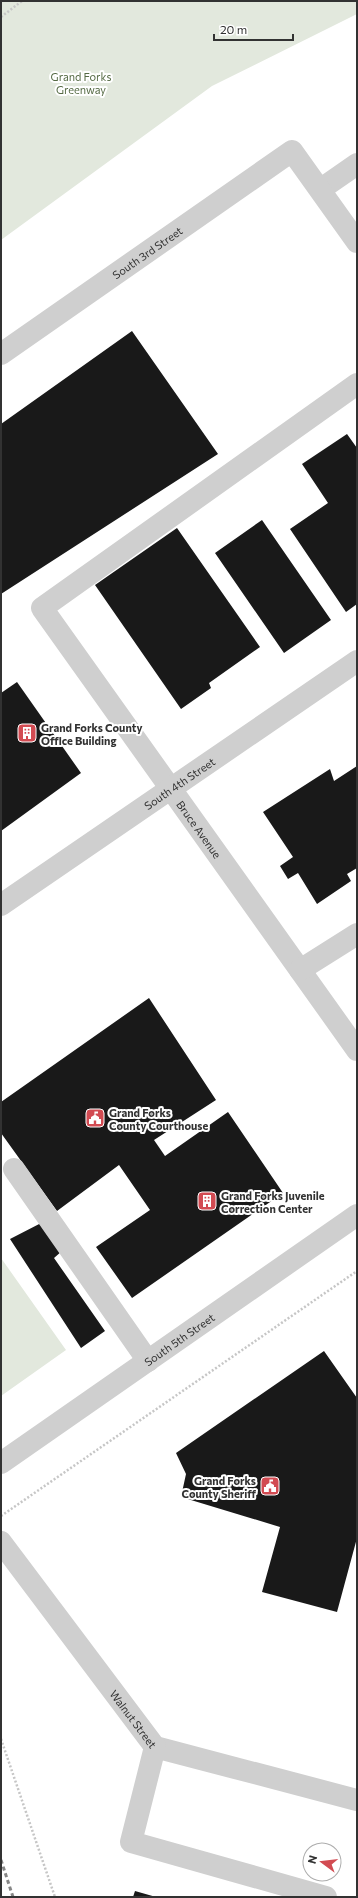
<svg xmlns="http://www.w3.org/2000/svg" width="358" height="1898" font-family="Commissioner,sans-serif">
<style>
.green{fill:#e2e8dd}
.building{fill:#191919}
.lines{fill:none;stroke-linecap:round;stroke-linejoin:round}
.path{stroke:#c6c6c6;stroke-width:2.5;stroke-dasharray:2 2;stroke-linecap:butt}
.minor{stroke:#cfcfcf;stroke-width:22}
.rail{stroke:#878787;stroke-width:3;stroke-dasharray:4 3;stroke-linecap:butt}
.labels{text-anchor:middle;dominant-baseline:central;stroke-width:4;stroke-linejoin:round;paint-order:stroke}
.park-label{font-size:11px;fill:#556a44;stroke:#fff}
.street-label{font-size:11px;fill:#323232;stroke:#fff}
.poi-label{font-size:11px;font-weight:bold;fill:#323232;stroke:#fff;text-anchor:start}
</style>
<rect width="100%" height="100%" fill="#fff"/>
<path class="green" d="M1,1H357V14L212,86L1,240Z
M1,1258L66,1350L1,1396Z"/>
<path class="building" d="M132,331L218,454L1,594V424Z
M347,434L357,448V604L346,612L290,529L328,503L302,464Z
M262,520L331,620L284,653L215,553Z
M177,528L260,647L209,683L211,688L181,709L95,585Z
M17,682L81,773L1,831V693Z
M357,766V868L347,874L351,881L317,904L298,873L288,879L280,866L293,857L263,812L330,769L334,781Z
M149,998L216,1100L154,1140L165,1156L228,1112L283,1193L132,1298L96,1247L150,1210L119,1165L57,1211L1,1133V1102Z
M45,1221L62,1251L54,1258L105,1331L81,1348L10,1239Z
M324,1351L357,1398V1538L337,1612L262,1592L280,1527L181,1497L186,1474L176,1453Z
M135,1891L156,1897H133Z"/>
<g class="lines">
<path class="path" d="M1,17L22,1
M1,1516L357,1271
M1,1739L55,1897"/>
<g class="minor">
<path d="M321,189L357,164"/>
<path id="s1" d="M1,354L292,151L357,242"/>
<path id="s2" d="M357,384L42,608L357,1050"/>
<path id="s3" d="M1,905L357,661"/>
<path d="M300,970L357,934"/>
<path d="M14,1169L148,1361"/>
<path id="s4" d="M1,1463L357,1215"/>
<path id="s5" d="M1,1542L155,1747L357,1800"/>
<path d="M155,1747L131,1842L326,1897"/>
</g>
<path class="rail" d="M1,1860L13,1897"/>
</g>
<defs>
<g id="building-square" transform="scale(1)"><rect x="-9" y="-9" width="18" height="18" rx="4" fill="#d24b52" stroke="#fff"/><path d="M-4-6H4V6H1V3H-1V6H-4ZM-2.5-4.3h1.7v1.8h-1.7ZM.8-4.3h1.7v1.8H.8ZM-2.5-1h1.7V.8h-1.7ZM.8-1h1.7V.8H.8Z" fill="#fff"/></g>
<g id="civic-square" transform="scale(1)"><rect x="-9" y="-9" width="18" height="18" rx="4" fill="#d24b52" stroke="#fff"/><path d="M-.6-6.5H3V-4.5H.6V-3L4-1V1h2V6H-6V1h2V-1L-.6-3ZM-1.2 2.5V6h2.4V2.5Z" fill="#fff"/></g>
</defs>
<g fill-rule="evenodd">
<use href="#building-square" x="27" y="733"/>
<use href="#civic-square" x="95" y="1118"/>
<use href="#building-square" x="207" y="1201"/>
<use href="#civic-square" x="270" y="1486"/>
</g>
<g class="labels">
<g class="park-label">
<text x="81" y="76">Grand Forks<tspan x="81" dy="13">Greenway</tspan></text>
</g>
<g class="street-label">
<text stroke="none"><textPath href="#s1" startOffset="178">South 3rd Street</textPath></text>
<text stroke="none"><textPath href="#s3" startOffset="216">South 4th Street</textPath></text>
<text stroke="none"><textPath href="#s2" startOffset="658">Bruce Avenue</textPath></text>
<text stroke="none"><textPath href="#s4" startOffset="217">South 5th Street</textPath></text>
<text stroke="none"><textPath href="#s5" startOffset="221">Walnut Street</textPath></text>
</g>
<g class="poi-label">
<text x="41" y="727">Grand Forks County<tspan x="41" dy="13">Office Building</tspan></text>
<text x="109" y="1112">Grand Forks<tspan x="109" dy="13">County Courthouse</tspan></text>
<text x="221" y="1195">Grand Forks Juvenile<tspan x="221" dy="13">Correction Center</tspan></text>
<text x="256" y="1480" text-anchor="end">Grand Forks<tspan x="256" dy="13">County Sheriff</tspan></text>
</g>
</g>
<rect width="358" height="1898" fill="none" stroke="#323232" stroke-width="4"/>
<g transform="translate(322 1862) rotate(285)"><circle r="19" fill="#ffffff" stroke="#adadad"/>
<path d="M0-3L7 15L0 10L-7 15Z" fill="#d24b52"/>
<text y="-6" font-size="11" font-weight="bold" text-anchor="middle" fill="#323232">N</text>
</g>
<path d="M214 34v6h79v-6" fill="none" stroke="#323232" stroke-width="2"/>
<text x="220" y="34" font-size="12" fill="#323232" stroke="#ffffff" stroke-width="3" paint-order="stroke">20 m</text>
</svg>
